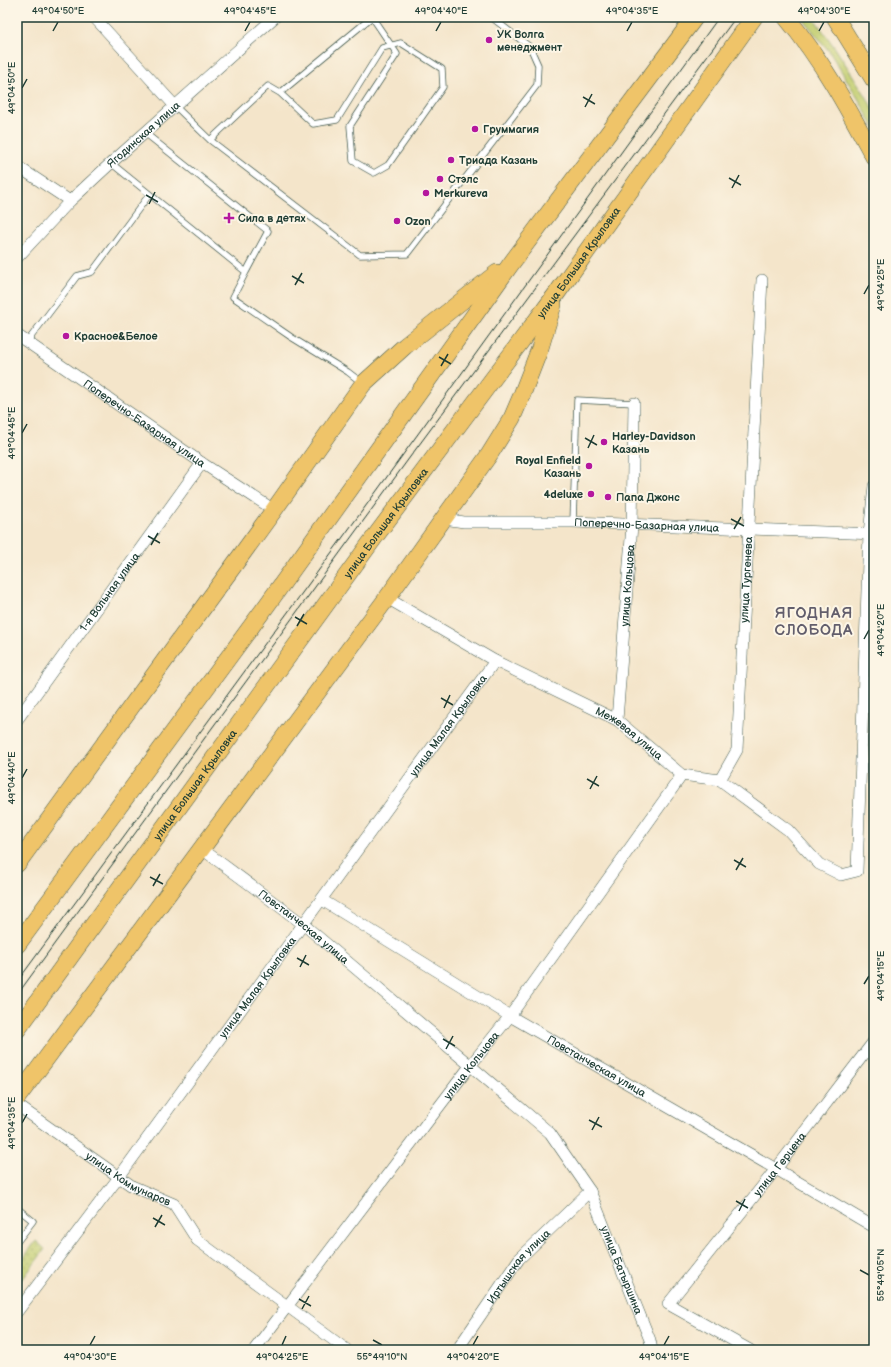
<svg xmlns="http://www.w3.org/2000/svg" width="891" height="1367" font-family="'Balsamiq Sans',sans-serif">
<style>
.grass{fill:#c2ce70;stroke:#708652}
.park{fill:url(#park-dots);stroke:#708652}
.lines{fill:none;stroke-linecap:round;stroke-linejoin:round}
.service-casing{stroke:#3f564a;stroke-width:7}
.minor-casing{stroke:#3f564a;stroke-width:12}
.primary-casing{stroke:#3f564a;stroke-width:18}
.service{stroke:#fff;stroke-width:5.5}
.minor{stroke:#fff;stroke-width:11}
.primary{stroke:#efc469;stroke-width:17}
.tram{stroke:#1f3d34;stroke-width:1}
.ticks{fill:none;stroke:#1f3d34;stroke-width:1.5}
.poi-dot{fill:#b5179e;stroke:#fcf5e5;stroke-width:1.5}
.labels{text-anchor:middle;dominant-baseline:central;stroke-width:4;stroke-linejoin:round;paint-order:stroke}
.poi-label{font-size:11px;font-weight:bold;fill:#1f3d34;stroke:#fcf5e5;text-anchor:start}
.street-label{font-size:11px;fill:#1f3d34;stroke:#fcf5e5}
.district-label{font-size:15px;font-weight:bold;letter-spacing:1px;fill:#625e6c;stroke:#fcf5e5}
.neatline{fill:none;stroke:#1f3d34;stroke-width:1.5}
.ticks-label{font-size:10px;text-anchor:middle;fill:#1f3d34}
</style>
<defs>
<pattern id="park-dots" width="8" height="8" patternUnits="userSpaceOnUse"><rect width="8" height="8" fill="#c2ce70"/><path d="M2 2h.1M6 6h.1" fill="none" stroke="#9da85d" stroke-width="1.8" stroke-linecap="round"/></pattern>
</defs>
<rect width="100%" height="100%" fill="#fcf5e5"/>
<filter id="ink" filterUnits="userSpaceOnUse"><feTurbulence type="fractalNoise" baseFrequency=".025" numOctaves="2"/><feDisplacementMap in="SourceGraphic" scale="8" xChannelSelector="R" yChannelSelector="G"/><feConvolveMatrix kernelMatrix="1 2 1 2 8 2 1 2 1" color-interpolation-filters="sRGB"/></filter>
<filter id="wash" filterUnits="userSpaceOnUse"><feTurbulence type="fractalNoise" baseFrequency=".012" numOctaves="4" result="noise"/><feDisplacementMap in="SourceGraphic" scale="16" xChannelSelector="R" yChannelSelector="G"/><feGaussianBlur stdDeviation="0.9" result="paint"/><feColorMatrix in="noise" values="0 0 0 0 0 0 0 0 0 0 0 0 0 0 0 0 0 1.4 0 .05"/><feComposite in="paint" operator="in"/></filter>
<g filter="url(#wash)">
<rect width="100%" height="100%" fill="#f4e5ca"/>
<path class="grass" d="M801,17H813L835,48L866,96L874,111V128L859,100L829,51Z"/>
<path class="park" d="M36,1241L45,1249L22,1280L17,1277V1267Z"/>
</g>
<g filter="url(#ink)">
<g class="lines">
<g class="service-casing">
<path id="service" d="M280,93L372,17
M175,106L210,140L360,255L407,254L537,85L538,65L530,47L491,17
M145,133L268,231L246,272
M210,140L268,86L280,93L313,124L337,120L382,48L401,43L442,69L443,87L388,165L374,173L353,161L350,126L397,54L372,17
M111,163L246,272L233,297L291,337L348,372L361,382
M27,342L77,276L92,272L149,195
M573,522L577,400L634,403
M17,1208L33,1221L17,1242"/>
</g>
<g class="minor-casing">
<g id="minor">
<path d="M94,17L175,106"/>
<path d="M17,166L70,201"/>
<path id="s1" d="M17,258L70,201L111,163L275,17"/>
<path id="s2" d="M17,335L202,463L274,510"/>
<path id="s3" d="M444,519L464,522H573L874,534"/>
<path id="s4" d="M387,598L495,661L617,720L682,775L720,780L788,830L819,864L841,875L857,871L869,534L874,486"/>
<path id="s5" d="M17,720L202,463"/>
<path id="s6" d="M617,720L632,525L634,403"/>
<path id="s7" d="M720,780L737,750L762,280"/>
<path id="s8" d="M202,849L303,924L550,1133L590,1191L650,1340L652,1350"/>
<path id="s9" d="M322,900L510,1016L776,1169L874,1227"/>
<path id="s10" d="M17,1105L132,1186L174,1204L197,1240L347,1350"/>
<path id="s11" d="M17,1312L119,1177L495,661"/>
<path id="s12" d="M254,1350L470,1066L510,1016L682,775"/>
<path id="s13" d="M457,1350L519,1259L590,1191"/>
<path id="s14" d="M750,1350L668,1304L776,1169L874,1041"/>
</g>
</g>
<g class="primary-casing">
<g id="primary">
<path d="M786,17C822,60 848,108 874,157"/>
<path d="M835,17L874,80"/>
<path d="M17,864L274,510L363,384L405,346L497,273"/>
<path d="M17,945L267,605L513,261L695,17"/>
<path id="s15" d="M17,1030L374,538L557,293L754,17"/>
<path d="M17,1098L387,598L489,455L512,418L521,397L540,348L553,305"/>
</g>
</g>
<use href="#service" class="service"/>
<use href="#minor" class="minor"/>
<use href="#primary" class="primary"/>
<path class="tram" d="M17,982L376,492L719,17
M17,995L410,457L736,17"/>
</g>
</g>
<path class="ticks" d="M53,31L58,22M245,31L250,22M436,31L441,22M627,31L632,22M819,31L824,22M22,88L27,79M583,97L595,104M585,107L592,94M729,178L741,185M732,188L739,175M146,195L158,202M149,204L155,192M292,276L304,283M295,285L302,273M864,294L869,285M439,357L451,364M441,366L448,354M22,433L27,424M585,438L597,445M588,448L594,435M731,519L744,526M734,529L741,517M148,536L160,543M151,545L158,533M295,617L307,624M297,626L304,614M864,639L869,630M441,698L453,705M444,708L450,695M22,778L27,769M587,779L599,786M590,789L597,776M734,860L746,867M736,870L743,858M150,877L163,884M153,886L160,874M297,958L309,965M300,967L306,955M864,984L869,976M443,1039L455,1046M446,1049L453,1036M589,1120L602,1127M22,1123L27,1114M592,1130L599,1117M736,1201L748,1208M739,1211L745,1199M153,1218L165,1225M155,1227L162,1215M860,1270L869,1275M299,1299L311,1306M302,1309L309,1296M373,1340L382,1345M90,1345L95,1336M282,1345L286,1336M473,1345L478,1336M664,1345L669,1336"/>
<g class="poi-dot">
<circle cx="489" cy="40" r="4"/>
<circle cx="475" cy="129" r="4"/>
<circle cx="451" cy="160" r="4"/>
<circle cx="440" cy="179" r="4"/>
<circle cx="426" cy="193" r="4"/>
<path d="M227 212h4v4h4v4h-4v4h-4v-4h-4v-4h4z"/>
<circle cx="397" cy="221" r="4"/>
<circle cx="66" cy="336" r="4"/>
<circle cx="604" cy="442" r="4"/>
<circle cx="589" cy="466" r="4"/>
<circle cx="591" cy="494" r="4"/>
<circle cx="608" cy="497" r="4"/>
</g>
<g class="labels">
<g class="poi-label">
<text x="497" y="34">УК Волга<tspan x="497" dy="13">менеджмент</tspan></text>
<text x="483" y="129">Груммагия</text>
<text x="459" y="160">Триада Казань</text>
<text x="448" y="179">Стэлс</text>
<text x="434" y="193">Merkureva</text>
<text x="238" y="218">Сила в детях</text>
<text x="405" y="221">Ozon</text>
<text x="74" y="336">Красное&amp;Белое</text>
<text x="612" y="436">Harley-Davidson<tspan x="612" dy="13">Казань</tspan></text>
<text x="581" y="460" text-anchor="end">Royal Enfield<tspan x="581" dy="13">Казань</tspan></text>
<text x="583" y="494" text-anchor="end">4deluxe</text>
<text x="616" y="497">Папа Джонс</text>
</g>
<g class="street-label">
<text stroke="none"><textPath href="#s1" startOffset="177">Ягодинская улица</textPath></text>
<text stroke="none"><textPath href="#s15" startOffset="951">улица Большая Крыловка</textPath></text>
<text stroke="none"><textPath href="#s2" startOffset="155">Поперечно-Базарная улица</textPath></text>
<text stroke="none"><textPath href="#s15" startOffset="627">улица Большая Крыловка</textPath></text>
<text stroke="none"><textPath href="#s3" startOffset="203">Поперечно-Базарная улица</textPath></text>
<text stroke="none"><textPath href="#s7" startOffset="205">улица Тургенева</textPath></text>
<text stroke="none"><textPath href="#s6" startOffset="135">улица Кольцова</textPath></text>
<text stroke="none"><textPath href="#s5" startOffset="158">1-я Вольная улица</textPath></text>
<text stroke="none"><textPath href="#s11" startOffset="728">улица Малая Крыловка</textPath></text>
<text stroke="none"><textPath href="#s4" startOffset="278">Межевая улица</textPath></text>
<text stroke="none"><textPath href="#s15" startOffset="303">улица Большая Крыловка</textPath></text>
<text stroke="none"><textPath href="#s8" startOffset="128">Повстанческая улица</textPath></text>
<text stroke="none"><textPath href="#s11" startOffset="404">улица Малая Крыловка</textPath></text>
<text stroke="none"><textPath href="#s12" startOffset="358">улица Кольцова</textPath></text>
<text stroke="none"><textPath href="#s9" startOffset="321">Повстанческая улица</textPath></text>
<text stroke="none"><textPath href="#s14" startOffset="273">улица Герцена</textPath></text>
<text stroke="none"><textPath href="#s10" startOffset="134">улица Коммунаров</textPath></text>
<text stroke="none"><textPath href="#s13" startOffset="104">Иртышская улица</textPath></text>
<text stroke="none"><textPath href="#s8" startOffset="605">улица Батыршина</textPath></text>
</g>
<g class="district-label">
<text x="814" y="613">ЯГОДНАЯ<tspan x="814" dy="17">СЛОБОДА</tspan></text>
</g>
</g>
<rect width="891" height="1367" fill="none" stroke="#fcf5e5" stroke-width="44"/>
<rect x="22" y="22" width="847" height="1323" class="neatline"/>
<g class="ticks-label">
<text x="58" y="14">49°04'50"E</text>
<text x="250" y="14">49°04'45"E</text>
<text x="441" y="14">49°04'40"E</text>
<text x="632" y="14">49°04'35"E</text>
<text x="824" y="14">49°04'30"E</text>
<text transform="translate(11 88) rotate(-90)" y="4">49°04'50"E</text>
<text transform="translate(880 285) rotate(-90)" y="4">49°04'25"E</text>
<text transform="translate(11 433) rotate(-90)" y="4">49°04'45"E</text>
<text transform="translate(880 630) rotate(-90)" y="4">49°04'20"E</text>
<text transform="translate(11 778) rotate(-90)" y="4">49°04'40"E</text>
<text transform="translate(880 976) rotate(-90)" y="4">49°04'15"E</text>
<text transform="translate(11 1123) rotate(-90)" y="4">49°04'35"E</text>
<text transform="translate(880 1275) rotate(-90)" y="4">55°49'05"N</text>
<text x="90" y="1360">49°04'30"E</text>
<text x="282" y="1360">49°04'25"E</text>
<text x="382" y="1360">55°49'10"N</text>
<text x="473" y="1360">49°04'20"E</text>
<text x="664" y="1360">49°04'15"E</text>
</g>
</svg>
